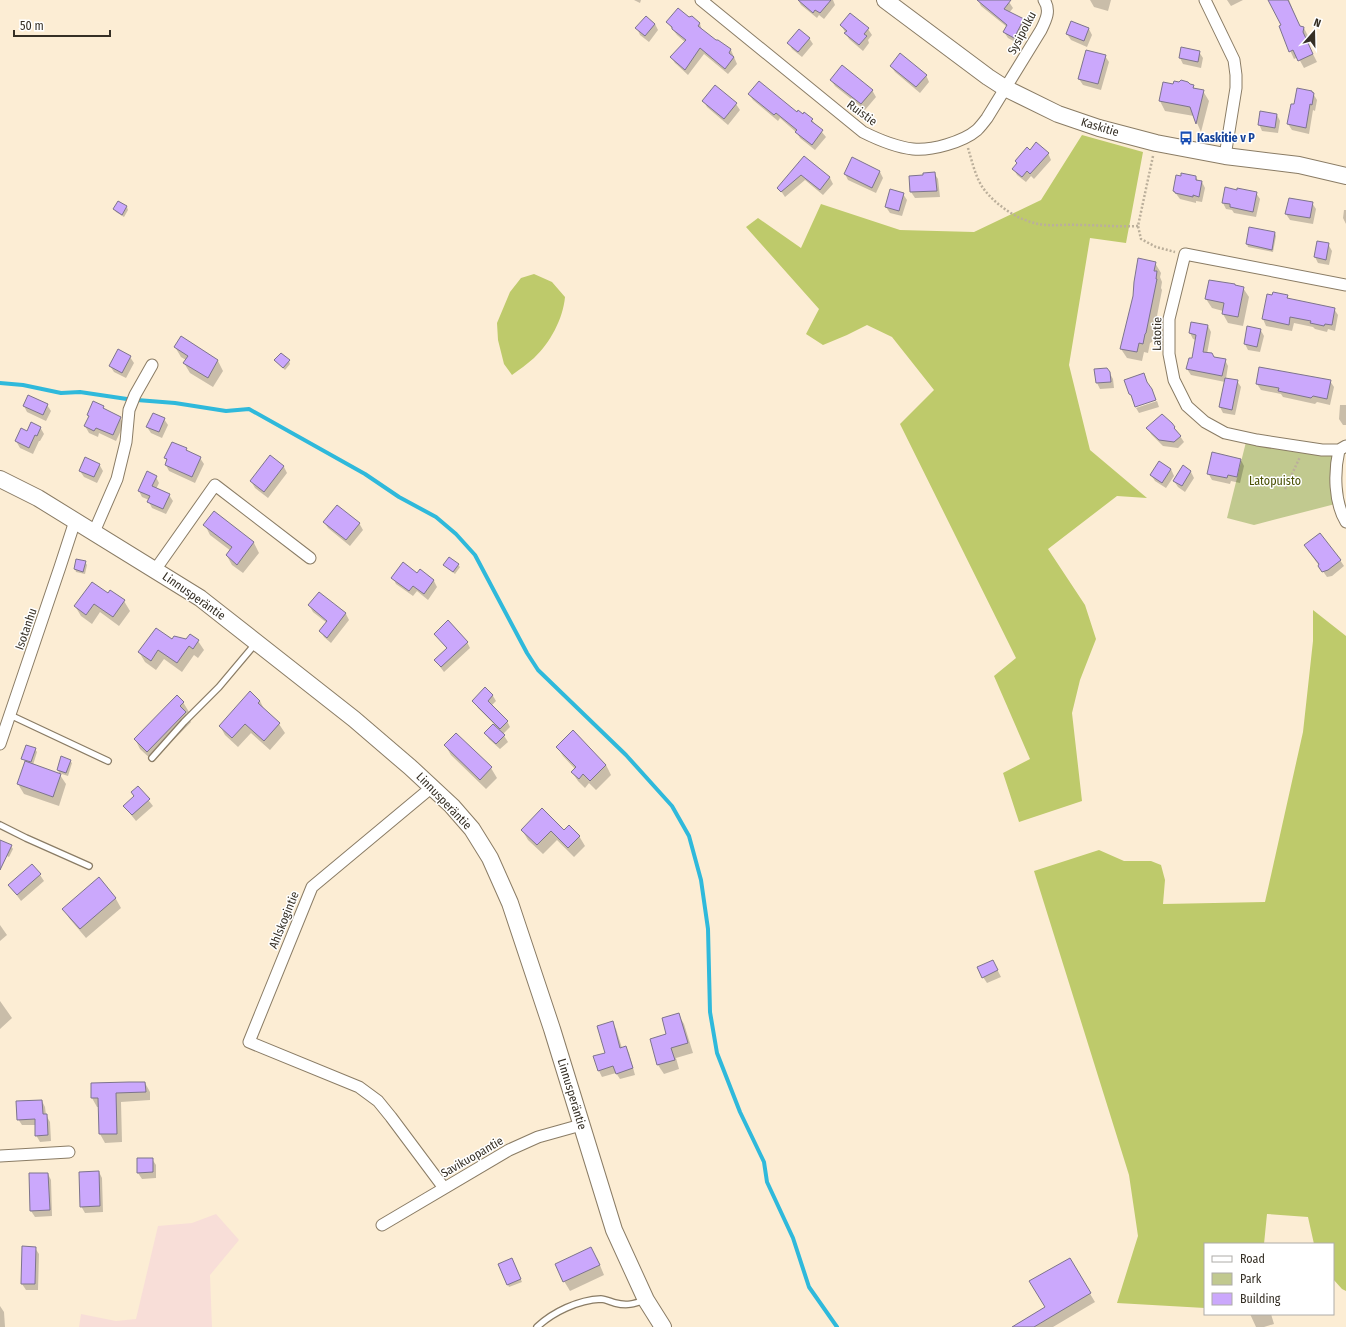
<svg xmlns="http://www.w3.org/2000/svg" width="1346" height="1327" font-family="'Fira Sans Condensed',sans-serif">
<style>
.industrial{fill:#f8ded8}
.green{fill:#c1c98f}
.forest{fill:#beca6b}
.shadow{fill:#0003}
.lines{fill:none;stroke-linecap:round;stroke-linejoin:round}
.stream{stroke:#2fb9db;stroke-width:4}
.building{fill:#cba8fc;stroke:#7d748c}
.lane-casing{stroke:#8a7c65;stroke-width:8}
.street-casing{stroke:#8a7c65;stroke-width:13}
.secondary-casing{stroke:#8a7c65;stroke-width:18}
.path{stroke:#bbaf9b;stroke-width:2.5;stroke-dasharray:2 2;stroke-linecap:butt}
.lane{stroke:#fff;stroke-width:5.5}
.street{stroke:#fff;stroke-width:11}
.secondary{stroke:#fff;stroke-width:16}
.labels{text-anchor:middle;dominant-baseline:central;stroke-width:3;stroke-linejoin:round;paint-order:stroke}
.street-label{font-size:12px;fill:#352f25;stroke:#fff}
.transit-label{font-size:12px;font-weight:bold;fill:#164399;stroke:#fff;text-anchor:start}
.park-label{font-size:12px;fill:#484f03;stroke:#fff}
</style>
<rect width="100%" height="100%" fill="#fcedd4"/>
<path class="industrial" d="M216,1214L239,1240L210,1275L212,1327H79L81,1314L116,1321L136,1319L158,1226L192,1223Z"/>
<path class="green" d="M1247,438L1339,450V503L1254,525L1227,518Z"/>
<path class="forest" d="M1082,135L1143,152L1126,243L1090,238L1069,365L1090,450L1147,498L1117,496L1048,549L1085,605L1096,639L1080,680L1072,713L1082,801L1019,822L1003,773L1030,759L994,676L1016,658L900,424L934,390L892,337L867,325L847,335L823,345L806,334L819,309L746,227L758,218L801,248L821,204L900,230L974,232L1041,200Z
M534,274L552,282L565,297C563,319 550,343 534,358C527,364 519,370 512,375L504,364L498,340L497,323L510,292L521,278Z
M1313,610L1346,636V1291L1342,1289L1333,1279V1244H1314L1308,1217L1267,1214L1264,1244H1205V1308L1117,1303L1138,1236L1129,1175L1034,871L1099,850L1124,861H1151L1161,865L1165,880L1163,904L1265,902L1303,732L1313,641Z"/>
<path class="shadow" d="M634,0H641L640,3Z
M798,0H833L835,5L824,19L819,15L817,18L801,5Z
M978,0H1006L1009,2L1013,8L1009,13L1023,20L1027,26L1017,43L1008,38L1004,32L1007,27L981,6Z
M1090,0H1111L1108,11L1094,7Z
M1227,0H1243L1231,6Z
M1270,0H1289L1300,27L1304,28L1308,36L1306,40L1317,62L1304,68L1298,57L1294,59L1283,35L1282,25Z
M689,18H692L700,24L702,30L716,41H718L731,50L737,64L728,74L704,54L688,75L675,63L671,57L685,42L677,35L667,22Z
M1072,22L1089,29L1092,35L1087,47L1071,40L1067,34Z
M655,24L658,30L649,42L640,35L637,28Z
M841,25L868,29L872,35L868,40L869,43L863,51L849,39Z
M809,38L813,44L802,57L792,49L789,43Z
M1199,52L1203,58L1201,68L1183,64L1180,58Z
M1105,56L1109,62L1101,90L1083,85L1079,79Z
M891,66L926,75L929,82L920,93L895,72Z
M831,80L872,90L876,97L865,110L835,86Z
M1175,82L1187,83L1193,86L1195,89L1203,91L1209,101L1201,132L1194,116L1165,111L1160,101L1174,85Z
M715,87L736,104L740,110L728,125L707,107L704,101Z
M1312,92L1317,100L1315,111L1313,110L1309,134L1292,130L1288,124L1295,105Z
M749,94L797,113L803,115L804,113L812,120L826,137L815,150L800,138L797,133L780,118L778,121L753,100Z
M1277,115L1280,121L1278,133L1262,131L1259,124Z
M1030,151L1048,153L1051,160L1034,179L1031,176L1026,182L1017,175L1014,169Z
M804,157L830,178L833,184L823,195L805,180L785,197L779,188Z
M852,158L880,172L883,178L876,193L848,180L845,174Z
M934,173L938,179L940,197L915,198L911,192L925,176Z
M1196,177L1198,181L1202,182L1205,188L1202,202L1196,201V203L1180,199L1174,191Z
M1256,193L1260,199L1256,217L1234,213L1232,210L1226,209L1223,203Z
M903,194L907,200L902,216L890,213L886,207Z
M118,202L127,207L128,210L124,217L116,212L114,209Z
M1312,203L1316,209L1313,224L1290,220L1286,214Z
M1344,210H1346V224L1343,218Z
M1275,233L1276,236L1273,252L1248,247L1247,244Z
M1328,244L1332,251L1329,265L1318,263L1315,257Z
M1155,263L1161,273L1160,277L1162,282L1161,288L1162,290L1152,342L1150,343L1148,353L1144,352L1142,361L1127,358L1121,349Z
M1219,282L1243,288L1249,297L1243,326L1228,323L1223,314V311L1212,308L1206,299Z
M1268,295L1287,296L1289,300L1334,309L1338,315L1335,331L1328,329L1327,332L1315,329L1313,327L1294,323L1292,331L1266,326L1263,319Z
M1208,326L1211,332L1207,354L1214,357L1225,360L1228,366L1226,379L1237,381L1241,387L1235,415L1223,413L1220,407L1225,382L1191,375L1187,369L1193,359L1196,340L1193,339L1190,333Z
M1260,329L1264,336L1260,352L1248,350L1245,344Z
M181,337L218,361L223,371L213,387L190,373L184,363L186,360L181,357L175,347Z
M130,357L134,363L126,378L114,372L110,366Z
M275,360L289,361L290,364L285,370Z
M1096,370L1109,372L1113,379L1114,388L1100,389L1097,383Z
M1330,381L1334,387L1330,405L1317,402L1315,404L1283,397L1281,394L1261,390L1257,384Z
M1157,401L1159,407L1139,413L1136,408Z
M47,405L51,411L46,421L27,412L24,406Z
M1340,405H1346V425H1343L1339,419Z
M103,407L105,411L120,418L124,424L116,441L99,433L98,437L89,433L85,426Z
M164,419L168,425L162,438L151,433L147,427Z
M40,427L44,434L40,441H39L33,454L20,448L16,441L27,432Z
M1174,427L1184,442L1178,448L1163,446L1151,434L1148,428Z
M186,449L188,452L200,458L204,464L195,483L169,471L166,465L167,461L165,458Z
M270,457L284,467L287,473L268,498L255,488L251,481Z
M1241,460L1244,466L1240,483L1231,481L1230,484L1212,480L1208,473Z
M99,464L103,471L97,483L84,477L80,471Z
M1183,467L1191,472L1194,478L1185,492L1178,487L1174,481Z
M1171,469L1174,476L1166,488L1155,481L1151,475Z
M156,477L159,483L156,489L169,495L173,501L166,514L152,508L149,502V500L142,497L139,491Z
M215,513L254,543L259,553L243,573L232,565L227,556L231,551L210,535L205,525Z
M324,522L359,523L363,530L350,546L328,528Z
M1305,546L1340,560L1344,566L1332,576L1327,577Z
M85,562L87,565L85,574L76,572L75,569Z
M444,565H458L460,567L455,574Z
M420,571L434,581L437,587L428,600L417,591L413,596L396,584L393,578L417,574Z
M319,593L346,614L349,620L331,643L324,637L321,631L327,623L313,612L309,605Z
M108,595L124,601L130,611L119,626L100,612L92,624L81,616L75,606Z
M435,634L467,642L470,648L444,672L435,660L447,649Z
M172,641H198L204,650L198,658L194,655L182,672L164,659L156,670L145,662L139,652Z
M485,689L493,696L496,701L491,706L507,721L510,727L503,734L508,742L500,749L489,739L485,733L494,724L478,708L475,703Z
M260,701L265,711L279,724L285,733L270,750L251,733L238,747L225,735L220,726Z
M183,702L189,712L186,714L191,722L153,761L140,749L135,739Z
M456,734L491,768L497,778L486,789L451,755L445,745Z
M557,747L606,765L611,775L596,790L589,783L585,788L578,781L572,772L575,769L563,756Z
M35,749L37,752L33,765L60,775L66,784L59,806L24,794L18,784L26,762L22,758Z
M70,761L72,763L68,776L59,773L58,770Z
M138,787L153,806L136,821L124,806L134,797L132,793Z
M542,810L564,831L579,836L585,846L574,857L557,840L543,854L528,840L522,830Z
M0,843L11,846L13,849L9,857L0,853Z
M40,875L44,881L21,901L10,886Z
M99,879L116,899L121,908L86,938L69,918L64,909Z
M0,925L7,935L0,941Z
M996,967L1001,977L987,983L983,977Z
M0,1001L12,1018L0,1029Z
M678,1014L684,1024L693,1053L676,1058L679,1069L664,1074L658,1065Z
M612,1022L616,1029L622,1048L625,1047L629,1053L635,1075L620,1079L616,1073L602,1077L599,1071L606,1053Z
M145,1083L150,1092V1100L121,1102L122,1142L105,1143L100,1134L99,1107H97L92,1098Z
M42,1101L45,1107L46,1115L50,1122L51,1141L40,1142L36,1135V1125H22L18,1119Z
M152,1159L156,1165V1178L142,1179L138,1173Z
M99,1172L102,1178L103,1212L85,1213L81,1206Z
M48,1174L51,1180L52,1216L35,1217L31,1211Z
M35,1248L39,1254L38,1290H26L22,1284Z
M597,1258L604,1275L570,1291L564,1281Z
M1069,1259L1095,1302L1053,1327H1014L1046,1308Z
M513,1262L522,1282L509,1287L508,1285Z
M0,1306L4,1312L5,1327H0Z
M1250,1314H1271L1274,1324L1264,1327H1256Z"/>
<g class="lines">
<path class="stream" d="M0,383L23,385L61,393L80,392L127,399
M137,400L175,403L226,411L249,409L365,474L399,497L436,517L456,534L475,555L527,653L538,670L626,755L672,806L689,836L701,880L708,929L710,1012L717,1053L740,1112L764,1162L767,1182L793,1238L809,1287L837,1327"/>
</g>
<path class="building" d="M798,0H831L820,13L815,10L813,13Z
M977,0H1011L1004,9L1024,19L1014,38L1003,32L1007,25Z
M1268,0H1288L1300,26L1304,27L1303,32L1313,54L1298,61L1293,50L1289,52L1279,26L1281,25Z
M678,8L689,17L692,16L700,23L698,26L716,40H718L731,49L729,53L734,57L725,69L700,48L685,70L670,57L686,40L672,29V27L666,22Z
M850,13L869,28L864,34L867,36L859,45L844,33L847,31L840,25Z
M646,16L655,24L645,36L635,28Z
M1071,21L1089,28L1084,41L1066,34Z
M799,29L810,38L798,52L787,43Z
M1181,47L1200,51L1198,62L1179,58Z
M1086,50L1106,55L1098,84L1078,79Z
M900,53L927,75L916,87L890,66Z
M842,65L873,90L861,104L830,80Z
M1181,80L1188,82L1190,84L1194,85L1193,88L1204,90L1196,124L1190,107L1159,101L1163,82L1173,84L1174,81L1179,82Z
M759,81L797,112L798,110L803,114L804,112L813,119L811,121L823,130L812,145L795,132L797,130L776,113L774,115L748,94Z
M715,85L737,103L724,119L702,101Z
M1297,88L1312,91V92L1314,93L1312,105L1310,104L1306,128L1287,124L1291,104H1294Z
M1260,111L1277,114L1275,128L1258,125Z
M1036,142L1049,153L1030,174L1027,171L1022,177L1012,169L1017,163L1015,161L1027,147L1030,150Z
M804,156L830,177L820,190L801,175L781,192L777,188Z
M852,157L880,171L872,188L844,174Z
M935,172L937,191L910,192L909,176L923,175V173Z
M1181,173L1196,176V180L1202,181L1199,197L1193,195V197L1175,193V192L1173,191L1176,175L1181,176Z
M1225,187L1237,190V188L1257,192L1253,212L1230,207V204L1222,203Z
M890,189L904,193L899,211L885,207Z
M1289,198L1313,202L1310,218L1285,214Z
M118,201L127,206L122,215L113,209Z
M1249,227L1275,232L1272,250L1246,244Z
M1317,241L1329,243L1326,260L1314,257Z
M1138,258L1156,262L1154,271H1157L1156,279H1157L1146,333L1145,334L1143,344L1139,343L1137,352L1120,349L1133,296L1134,282Z
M1209,280L1235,284V285L1244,287L1238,317L1222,314L1224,303L1205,299Z
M1273,292L1288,295L1287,298L1335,308L1332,325L1325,324L1324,326L1310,323L1311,321L1290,317L1289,325L1262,319L1267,294L1272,295Z
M1191,322L1208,325L1203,352L1212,353L1214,357L1226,359L1222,376L1186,369L1189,358H1192L1196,335L1189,333Z
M1247,326L1261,329L1257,347L1244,344Z
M181,336L218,360L208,378L183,363L188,356L174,347Z
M118,349L131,356L122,373L109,366Z
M281,353L290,360L283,368L274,360Z
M1259,367L1331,380L1327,399L1313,396L1311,398L1278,391L1279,388L1256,384Z
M1107,368L1110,372L1111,382L1096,383L1094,369Z
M1144,373L1147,382L1152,389L1156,400L1135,407L1131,395L1129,394L1124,380Z
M1225,378L1238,380L1232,410L1219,407Z
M28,395L48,404L43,415L23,406Z
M93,401L104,406L103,408L121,417L113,435L96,428L94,431L84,426L89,416L87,415Z
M153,413L165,418L159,432L146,427Z
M1162,414L1172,423L1175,427L1174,428L1181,436L1174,442L1159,440L1146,428Z
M31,422L41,427L37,436L35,435L29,448L15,441L21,428L27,431Z
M172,442L187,448L186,450L201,457L192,477L165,465L167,459L164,458Z
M1212,452L1241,459L1237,477L1228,475L1227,478L1207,474Z
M270,455L284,466L264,492L250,481Z
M85,457L100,464L94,477L79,471Z
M1159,461L1171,469L1162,483L1150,475Z
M1183,465L1191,471L1182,486L1173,481Z
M147,471L157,476L152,486L170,494L163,509L147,502L150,496L138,491Z
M337,505L360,523L346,540L323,522Z
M214,511L254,542L237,565L226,555L232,547L203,525Z
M1320,533L1341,560L1328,570L1322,572L1318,566L1319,564L1304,545Z
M449,557L459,564L453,572L443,565Z
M76,559L86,561L83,572L74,569Z
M403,562L417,573L420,569L434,580L424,594L413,586L409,591L391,578Z
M92,582L108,593L110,590L125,600L113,617L94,604L86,615L74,606Z
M319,592L346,613L327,638L319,631L327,621L308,605Z
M448,620L468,642L441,667L434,660L447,648L434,634Z
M156,628L172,639L174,636L186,639L190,634L199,640L193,649L189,646L177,663L158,650L151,661L138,652Z
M485,687L493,695L488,701L508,721L500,729L472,701Z
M250,691L260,701L258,703L280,723L264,741L245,724L232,738L219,726Z
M177,695L184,702L180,706L186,712L147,752L134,739Z
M493,724L505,735L496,744L484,733Z
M573,730L606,765L590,781L583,774L579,779L571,772L576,767L556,747Z
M456,733L492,767L480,780L444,745Z
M26,745L36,748L31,762L21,759Z
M61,756L71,760L66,773L57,770Z
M25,761L61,774L53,797L17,784Z
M138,786L150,799L132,815L123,806L134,796L131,792Z
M542,808L564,830L569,825L580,836L568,848L551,831L537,845L521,830Z
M0,840L12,845L0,870Z
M32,864L41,874L17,895L8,885Z
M99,877L116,898L80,929L62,909Z
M993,960L998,970L982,978L977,967Z
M679,1013L688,1043L671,1048L675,1060L657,1065L650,1039L666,1034L662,1018Z
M613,1021L620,1048L626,1046L633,1068L616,1074L613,1066L598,1071L593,1056L605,1053L597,1026Z
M129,1082H145L146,1092L116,1093L117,1134H99L98,1098H91V1083Z
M42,1100L43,1114H47L48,1135L35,1136V1119L17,1120L16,1101Z
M137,1158H153V1172L137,1173Z
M99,1171L100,1206L80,1207L79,1172Z
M29,1173H48L50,1210L30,1211Z
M22,1246L36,1247L35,1284H21Z
M591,1247L600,1265L563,1282L555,1264Z
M512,1258L521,1279L507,1285L498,1264Z
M1070,1258L1091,1293L1034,1327H1012L1045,1307L1029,1281Z"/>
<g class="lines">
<g class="lane-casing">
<path id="lane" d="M10,715L108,761
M152,758L184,722L219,687L256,643
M0,825L26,838L89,866
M537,1327C553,1312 578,1300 601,1299C605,1299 611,1302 615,1303C627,1306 634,1304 645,1300"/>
</g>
<g class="street-casing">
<path id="street" d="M701,0L863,132C879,140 895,147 913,149C931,151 963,142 977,130C981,126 984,122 987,118L1041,30C1046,20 1051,10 1044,0
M1205,0L1234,60L1236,75V88L1225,156
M1346,285L1185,254L1169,319V354L1174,380L1187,406L1205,422L1225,433L1257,440L1322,450H1339L1346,446
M1339,450C1334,472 1334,502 1346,522
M94,532L117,479L126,442L129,410L135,395L152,365
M155,570L215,485L310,558
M0,744L60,567L75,521
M432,787L312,887L249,1042L359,1087L378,1101L391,1117L444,1188
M0,1156L69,1152
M382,1225L509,1150L538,1137L581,1125"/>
</g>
<g class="secondary-casing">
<path id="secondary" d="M885,0L988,77L1005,88L1058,114L1099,128L1156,143L1225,156L1299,165L1346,176
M0,479L38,498L200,598L354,719L410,767L452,806L472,829L490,858L510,903L552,1029L614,1230L646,1300L663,1327"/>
</g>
<path class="path" d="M968,148C972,161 975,176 983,188C997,207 1023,224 1047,225C1057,226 1067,224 1077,225C1098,225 1118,227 1138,226
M1153,156L1138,226L1141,239L1156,247L1175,252
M1285,489L1300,457"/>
<use href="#lane" class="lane"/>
<use href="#street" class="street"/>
<use href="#secondary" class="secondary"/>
</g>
<defs>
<g id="bus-bare" transform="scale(1.08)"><path d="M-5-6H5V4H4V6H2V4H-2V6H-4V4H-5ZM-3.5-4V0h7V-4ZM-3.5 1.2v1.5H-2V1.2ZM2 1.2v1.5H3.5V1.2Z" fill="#1a4fb4" stroke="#fff" stroke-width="2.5" paint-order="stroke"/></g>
</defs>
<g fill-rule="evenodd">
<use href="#bus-bare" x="1186" y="138"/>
</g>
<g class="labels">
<g class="street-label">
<text transform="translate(1022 33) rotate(-62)">Sysipolku</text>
<text transform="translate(862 113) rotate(36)">Ruistie</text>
<text transform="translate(1100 127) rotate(17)">Kaskitie</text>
<text transform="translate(1157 334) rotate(-89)">Latotie</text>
<text transform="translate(194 596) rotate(35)">Linnusperäntie</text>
<text transform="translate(26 629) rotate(-71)">Isotanhu</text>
<text transform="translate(444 801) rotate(46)">Linnusperäntie</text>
<text transform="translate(284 920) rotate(-68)">Ahlskogintie</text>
<text transform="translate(572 1094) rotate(73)">Linnusperäntie</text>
<text transform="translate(472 1157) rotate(-30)">Savikuopantie</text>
</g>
<g class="transit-label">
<text x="1197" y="138">Kaskitie v P</text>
</g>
<g class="park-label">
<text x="1275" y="481">Latopuisto</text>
</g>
</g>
<rect x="1204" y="1243" width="130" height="72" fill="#ffffff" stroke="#aeaca8"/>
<rect x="1212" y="1256" width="20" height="6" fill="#ffffff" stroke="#aeaca8"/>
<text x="1240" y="1263" font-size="12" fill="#352f25">Road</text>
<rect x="1212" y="1273" width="20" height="12" fill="#c1c98f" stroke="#aeaca8"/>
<text x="1240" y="1283" font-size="12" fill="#352f25">Park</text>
<rect x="1212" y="1293" width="20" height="12" fill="#cba8fc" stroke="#aeaca8"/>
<text x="1240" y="1303" font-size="12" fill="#352f25">Building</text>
<g transform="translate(1314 32) rotate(20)" stroke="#ffffff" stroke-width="3" paint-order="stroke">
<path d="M0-3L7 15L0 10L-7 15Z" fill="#352f25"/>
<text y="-6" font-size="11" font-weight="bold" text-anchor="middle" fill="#352f25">N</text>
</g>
<path d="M14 30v6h96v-6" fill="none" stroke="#352f25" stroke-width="2"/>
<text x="20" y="30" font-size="12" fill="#352f25" stroke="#ffffff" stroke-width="3" paint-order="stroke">50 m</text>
</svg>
